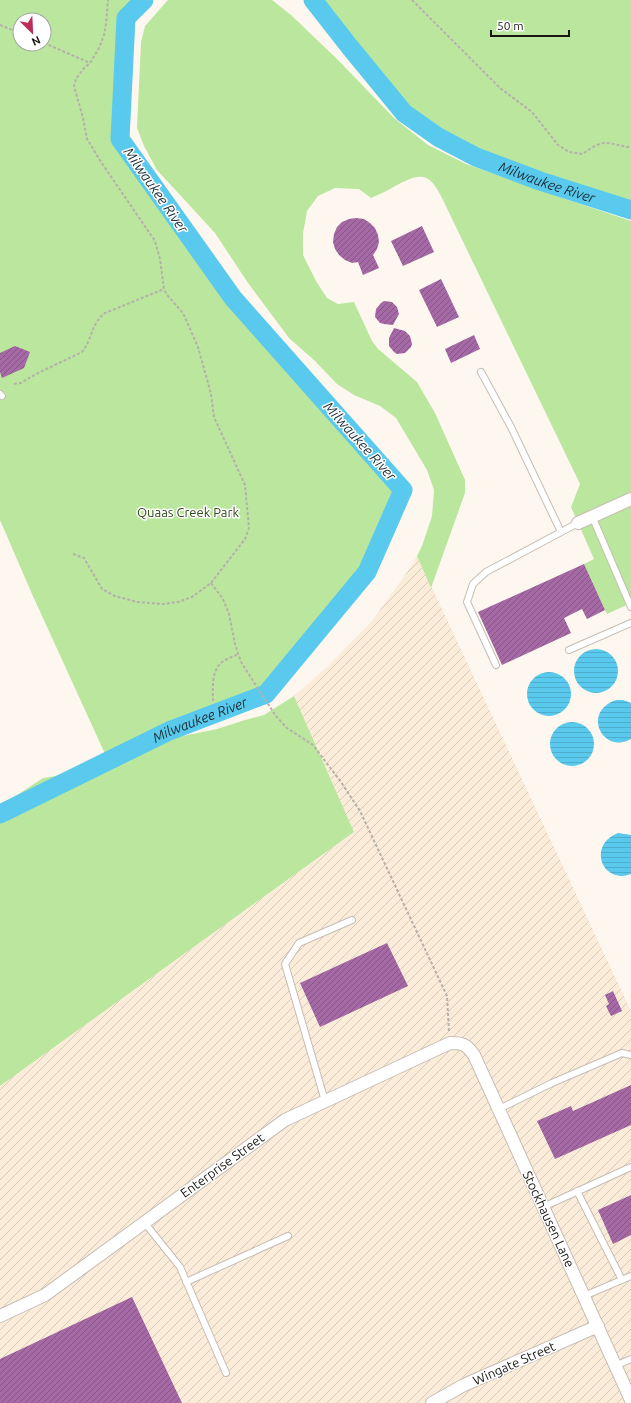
<svg xmlns="http://www.w3.org/2000/svg" width="631" height="1403" font-family="Ubuntu,sans-serif">
<style>
.industrial{fill:url(#industrial-furrows)}
.green{fill:#bae69e;fill-rule:evenodd}
.water{fill:url(#water-rules)}
.lines{fill:none;stroke-linecap:round;stroke-linejoin:round}
.river{stroke:#59caed;stroke-width:19}
.building{fill:url(#building-hatch)}
.lane-casing{stroke:#c6bdb4;stroke-width:8}
.street-casing{stroke:#c6bdb4;stroke-width:14}
.path{stroke:#b6b0aa;stroke-width:2;stroke-dasharray:3 2;stroke-linecap:butt}
.lane{stroke:#fff;stroke-width:6}
.street{stroke:#fff;stroke-width:12}
.labels{text-anchor:middle;dominant-baseline:central;stroke-width:3;stroke-linejoin:round;paint-order:stroke}
.park-label{font-size:13px;fill:#2e4c18;stroke:#fff}
.street-label{font-size:13px;fill:#1a1713;stroke:#fff}
.water-label{font-size:14px;font-style:italic;fill:#1a2e35;stroke:#fff}
</style>
<defs>
<pattern id="industrial-furrows" width="10" height="10" patternUnits="userSpaceOnUse"><rect width="10" height="10" fill="#fbecd9"/><path d="M-1 1l2-2M0 10L10 0M9 11l2-2" fill="none" stroke="#d7cab9"/></pattern>
<pattern id="water-rules" width="6" height="5" patternUnits="userSpaceOnUse"><rect width="6" height="5" fill="#59caed"/><path d="M0 2.5h6" fill="none" stroke="#4dadca"/></pattern>
<pattern id="building-hatch" width="6" height="6" patternUnits="userSpaceOnUse"><rect width="6" height="6" fill="#a569a6"/><path d="M-1 1l2-2M0 6l6-6M5 7l2-2" fill="none" stroke="#865586"/></pattern>
</defs>
<rect width="100%" height="100%" fill="#fef7ef"/>
<path class="industrial" d="M417,556L631,1011V1403H0V1086L354,832L294,696L327,667L372,621L408,571Z"/>
<path class="green" d="M0,0H153L126,18L120,139L233,298L403,490L367,572L266,694L166,736H183L217,729L245,720L264,715L294,696L354,832L0,1086V812L14,797L43,778L68,774L106,756L32,594L0,520ZM20,20H44V44H20Z
M168,0H272L291,15L337,59L394,118L428,145L466,164L545,192L631,221V603L607,614L605,610L584,564L594,559L571,507L580,484L441,196C429,173 421,173 399,184C390,189 381,194 371,198L359,189L335,188L318,196L307,211L303,233V255L316,281L327,298L338,304L354,302L372,341L378,349L417,382L435,413L465,480V493L431,588L417,556L422,546L432,516L434,490L427,470L396,418L380,406L354,395L337,384L315,361L289,338L248,283L215,233L157,170L144,146L137,128L141,42L145,26Z
M313,0H631V210L540,181L476,157L438,137L404,113L349,46Z"/>
<path class="water" d="M574 671a22 22 0 1 1 44 0a22 22 0 1 1-44 0Z
M527 694a22 22 0 1 1 44 0a22 22 0 1 1-44 0Z
M616,700H623L631,703V739C603,755 581,712 616,700Z
M550 744a22 22 0 1 1 44 0a22 22 0 1 1-44 0Z
M618,833L631,835V874C602,885 587,845 618,833Z"/>
<g class="lines">
<g class="river">
<path id="s1" d="M313,0L349,46L404,113L438,137L476,157L540,181L631,210"/>
<path id="s2" d="M0,814L169,731L266,694L367,572L403,490L233,298L120,139L126,18L144,0"/>
</g>
</g>
<path class="building" d="M356,218L364,219L370,223L375,228L378,235L379,242L377,249L373,255L379,268L363,275L358,262L352,263L345,260L339,255L335,249L333,242L334,234L337,227L342,222L349,219Z
M422,226L434,252L403,266L391,241Z
M441,279L459,317L437,327L419,290Z
M384,301L392,302L397,307L399,314L393,325L384,324L380,323L375,317L376,309L381,303Z
M394,328L405,331L410,336L412,344L411,347L405,353L397,354L394,352L389,346V338Z
M474,335L480,349L451,363L445,349Z
M15,346L30,352L24,368L2,378L0,372V353Z
M584,564L605,610L587,619L582,609L564,618L571,633L502,665L478,612Z
M387,943L408,986L320,1027L300,983Z
M613,991L622,1011L611,1016L606,1006L609,1004L605,995Z
M631,1085V1125L555,1159L537,1121L571,1106L573,1111Z
M631,1195V1235L613,1244L598,1210Z
M132,1297L182,1403H0V1359Z"/>
<g class="lines">
<g class="lane-casing">
<path id="lane" d="M481,372L511,427L561,532
M0,394L2,396
M592,516L631,607
M569,650L631,623
M496,665L467,602L473,584L486,572L578,523
M325,1101L285,964L299,943L352,920
M499,1109L552,1083L622,1053L631,1055
M577,1191L622,1280
M543,1207L631,1167
M144,1222L180,1267L226,1373
M186,1282L288,1236
M584,1296L631,1276
M615,1366L631,1359"/>
</g>
<g class="street-casing">
<path id="street" d="M578,523L631,499
M0,1316L45,1295L285,1120L450,1043C463,1043 466,1044 474,1055L631,1400
M432,1403L464,1385L598,1326"/>
</g>
<path class="path" d="M412,0L500,88L532,112L558,145L569,152L582,154C589,150 597,143 605,143C614,143 622,147 631,147
M0,25L20,33
M44,43L90,63
M14,384L21,383L36,374L82,352C93,338 90,325 105,313L164,289
M73,554L84,558L102,589L115,596L137,602L163,604L178,602L192,597L211,583L245,539L249,528L245,485L214,417L211,394L198,347L183,313L167,295L164,289L160,259L155,241L101,162L87,139L83,118L74,86L76,79L84,68L90,63L99,48L104,35L106,24L108,0
M211,583L223,599L229,614L235,644L241,662L260,692L276,716L287,728L313,745L341,782L360,811L447,996L449,1032
M213,701C213,690 211,672 221,663C225,659 233,657 238,654"/>
<use href="#lane" class="lane"/>
<use href="#street" class="street"/>
</g>
<g class="labels">
<g class="park-label">
<text x="188" y="512">Quaas Creek Park</text>
</g>
<g class="street-label">
<text transform="translate(222 1165) rotate(-36)">Enterprise Street</text>
<text transform="translate(549 1219) rotate(65)">Stockhausen Lane</text>
<text transform="translate(514 1363) rotate(-24)">Wingate Street</text>
</g>
<g class="water-label">
<text stroke="none"><textPath href="#s1" startOffset="305">Milwaukee River</textPath></text>
<text transform="translate(156 190) rotate(55)">Milwaukee River</text>
<text transform="translate(360 441) rotate(48)">Milwaukee River</text>
<text stroke="none"><textPath href="#s2" startOffset="221">Milwaukee River</textPath></text>
</g>
</g>
<g transform="translate(32 32) rotate(156)"><circle r="19" fill="#ffffff" stroke="#a3a2a1"/>
<path d="M0-3L7 15L0 10L-7 15Z" fill="#bc2d58"/>
<text y="-6" font-size="11" font-weight="bold" text-anchor="middle" fill="#1a1713">N</text>
</g>
<path d="M491 30v6h78v-6" fill="none" stroke="#1a1713" stroke-width="2"/>
<text x="497" y="30" font-size="12" fill="#1a1713" stroke="#ffffff" stroke-width="3" paint-order="stroke">50 m</text>
</svg>
